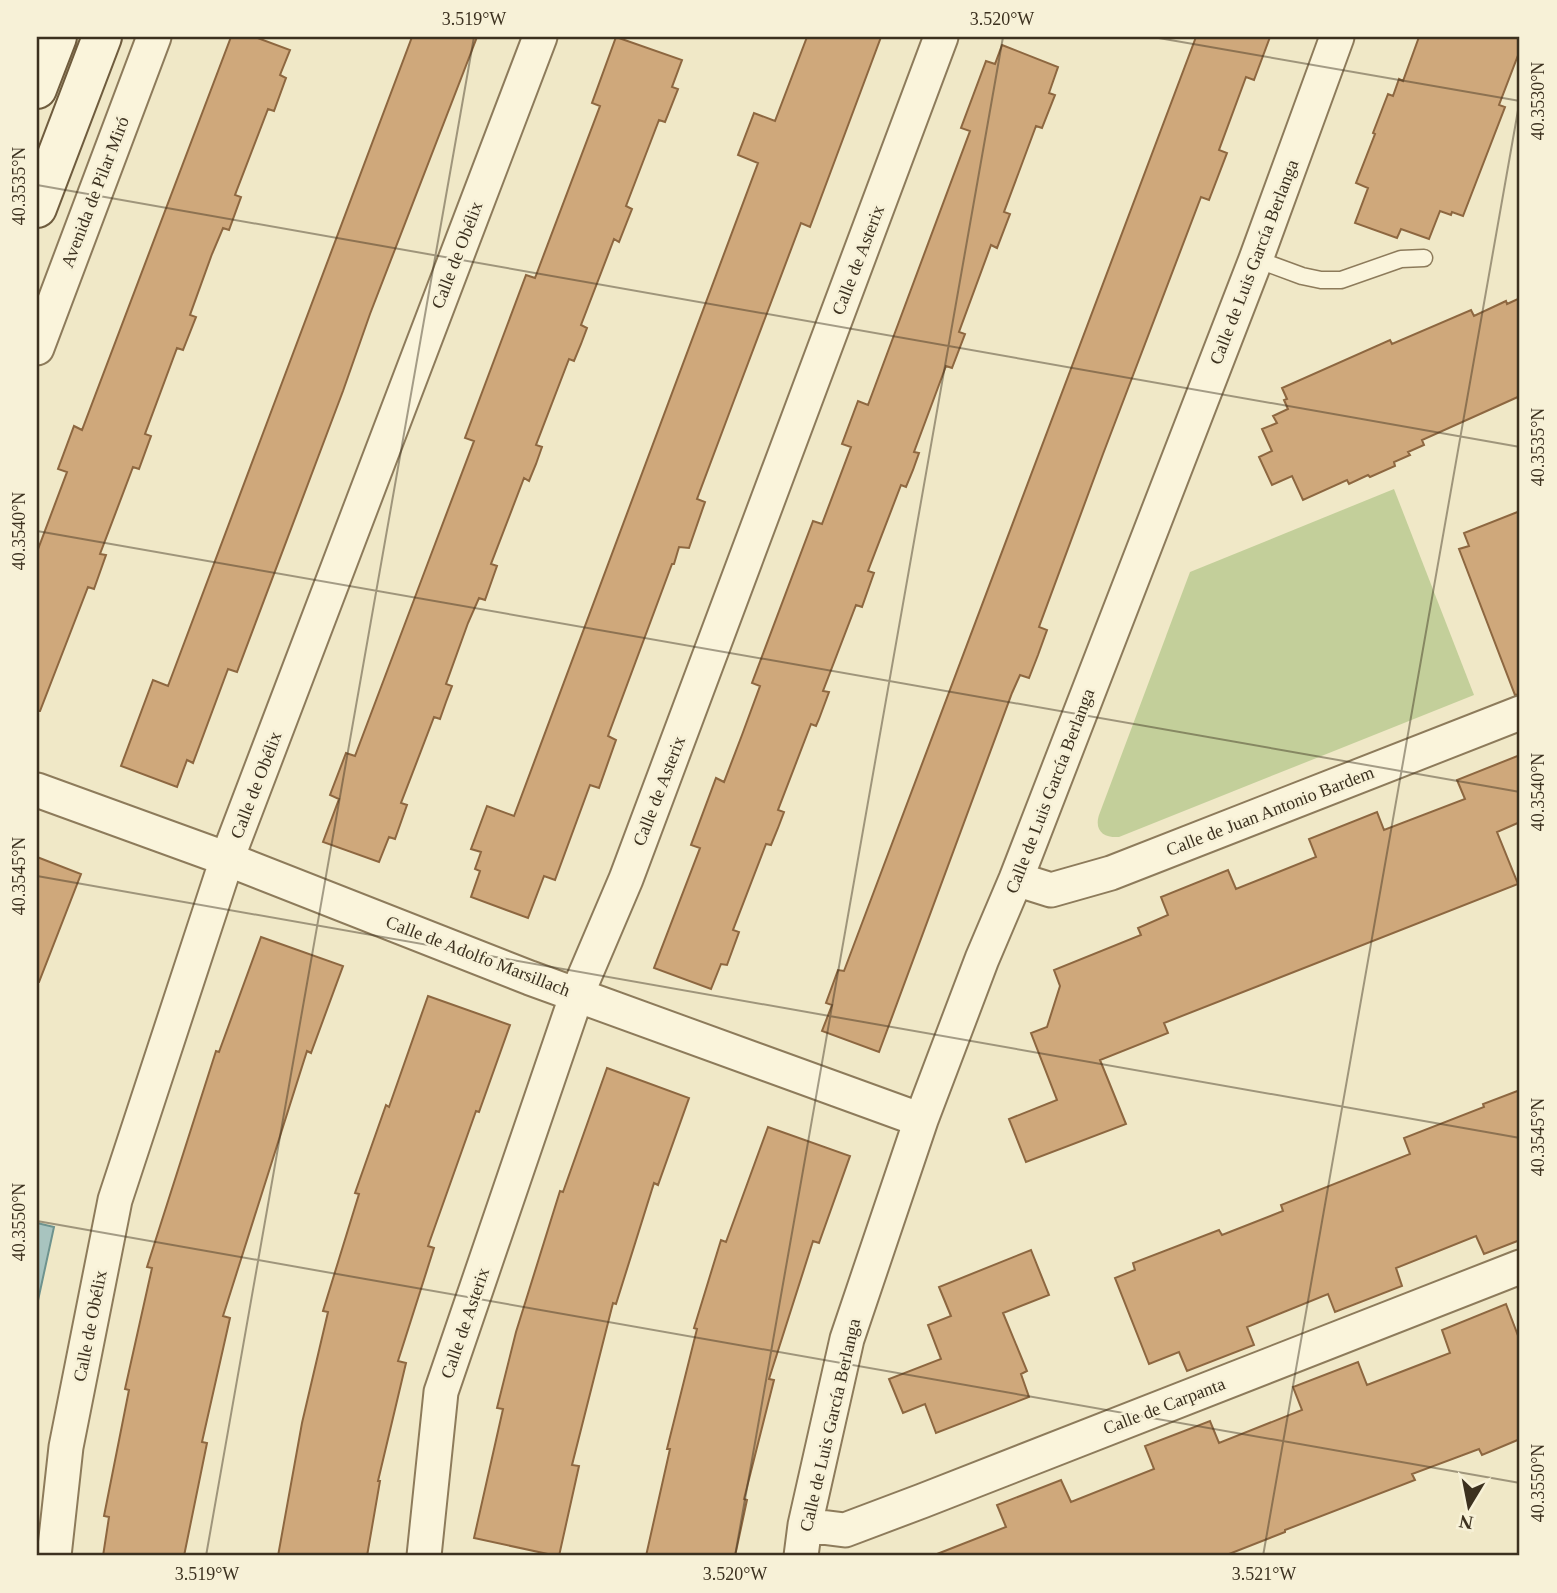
<svg xmlns="http://www.w3.org/2000/svg" width="1557" height="1593" font-family="Georgia,serif">
<style>
.green{fill:#c3cf9a}
.water{fill:#a8c4bf;stroke:#6e938e;stroke-width:2}
.building{fill:#cfa87b;stroke:#8d6740;stroke-width:2}
.lines{fill:none;stroke-linecap:round;stroke-linejoin:round}
.lane-casing{stroke:#8d7b5b;stroke-width:19}
.street-casing{stroke:#8d7b5b;stroke-width:37}
.secondary-casing{stroke:#6f5c3e;stroke-width:42}
.lane{stroke:#faf4db;stroke-width:16}
.street{stroke:#faf4db;stroke-width:33}
.secondary{stroke:#faf4db;stroke-width:38}
.ticks{fill:none;stroke:#3c311f;stroke-width:2;stroke-opacity:0.45}
.labels{text-anchor:middle;dominant-baseline:central;stroke-width:5;stroke-linejoin:round;paint-order:stroke}
.street-label{font-size:18px;fill:#3c311f;stroke:#f7f1d7}
.neatline{fill:none;stroke:#3c311f;stroke-width:2.5}
.ticks-label{font-size:18px;text-anchor:middle;fill:#3c311f}
</style>
<rect width="100%" height="100%" fill="#f0e8c7"/>
<path class="green" d="M1394,489L1474,695L1119,837C1104,838 1094,831 1099,815L1190,572Z"/>
<path class="water" d="M37,1223L54,1227L37,1305Z"/>
<path class="building" d="M231,37H255L290,50L280,75L286,78L274,111L268,109L235,195L241,197L229,230L223,228L212,254L190,315L196,317L183,350L177,348L145,434L151,436L139,469L133,467L100,554L106,555L94,589L88,587L40,711H37V552L67,472L58,469L74,426L82,430Z
M412,37H477L370,314L343,391L237,672L228,669L193,763L187,760L177,787L121,766L153,680L168,686Z
M616,37L682,60L672,87L678,89L665,122L659,120L649,146L626,206L632,209L619,242L614,239L581,325L587,328L581,344L574,361L569,359L536,445L542,447L536,464L529,481L524,478L491,564L497,566L485,600L479,598L468,623L446,684L452,686L446,702L440,719L434,717L401,803L407,805L395,839L389,837L379,862L323,842L339,799L330,795L346,753L355,756L429,560L474,441L465,438L526,275L535,278L600,106L592,103Z
M807,37H881L810,227L801,223L733,403L697,499L705,502L689,548L679,547L674,564H672L608,736L616,740L599,788L590,785L555,880L544,876L528,918L471,897L480,871L475,869L481,852L471,849L487,806L514,816L758,163L738,155L754,113L775,121Z
M1196,37H1270L1254,80L1246,77L1219,150L1227,153L1209,200L1201,197L1103,454L1039,627L1047,630L1038,655L1029,678L1020,675L1012,693L879,1052L822,1031L832,1005L826,1003L838,970L844,971Z
M1419,37H1520V50L1499,105L1505,107L1463,216L1452,212L1451,215L1440,211L1429,239L1401,229L1397,238L1355,223L1368,188L1356,183L1375,134L1373,133L1388,94L1393,96L1399,79L1403,81Z
M1002,45L1058,67L1049,93L1055,95L1042,128L1036,126L1004,212L1010,214L997,248L991,245L959,332L965,334L952,368L946,366L914,452L919,453L913,470L906,487L901,485L868,571L874,573L862,607L856,605L823,691L829,692L819,719L816,726L811,724L778,810L784,812L778,828L771,845L766,844L733,930L739,932L727,965L721,964L711,989L654,968L700,848L691,845L716,778L724,782L742,735L760,686L752,683L813,521L822,524L851,447L842,444L858,401L868,405L970,131L961,128L986,61L995,64Z
M1520,298V396L1422,440L1424,445L1408,452L1410,455L1394,462L1395,466L1370,477L1368,475L1349,484L1347,480L1303,500L1292,476L1272,485L1259,457L1272,451L1262,429L1277,423L1273,416L1288,409L1284,400L1287,399L1282,388L1390,340L1392,344L1471,310L1474,316L1506,301L1507,304Z
M1520,511V694L1515,695L1459,549L1469,546L1464,533Z
M1520,755V822L1497,832L1518,884L1164,1023L1168,1033L1100,1060L1126,1124L1026,1162L1009,1119L1057,1100L1031,1033L1047,1027L1060,986L1054,970L1141,935L1138,928L1168,915L1161,897L1228,870L1236,889L1316,857L1309,839L1377,812L1384,830L1465,799L1457,780Z
M37,857L81,874L39,982H37Z
M261,937L343,966L311,1053L307,1051L223,1316L230,1318L202,1442L207,1443L184,1556H103L109,1517L104,1516L129,1390L125,1389L152,1268L147,1267L216,1051L219,1052Z
M428,996L510,1025L479,1112L476,1111L428,1246L434,1248L398,1361L406,1363L378,1481H380L367,1556H278L302,1423L328,1312L323,1311L359,1194L355,1193L386,1105L389,1107Z
M607,1068L689,1098L658,1185L654,1183L616,1304L613,1303L572,1465L579,1466L559,1556H557L474,1538L503,1409L497,1408L516,1332L560,1191L563,1192Z
M1520,1090V1240L1484,1254L1476,1236L1396,1268L1402,1286L1335,1312L1328,1294L1247,1327L1254,1345L1187,1371L1179,1352L1149,1364L1115,1278L1135,1270L1133,1263L1219,1230L1222,1235L1283,1211L1281,1205L1410,1154L1404,1138L1484,1107L1483,1104Z
M768,1127L850,1156L819,1243L813,1241L769,1379L774,1380L744,1499L747,1500L735,1556H646L670,1449H667L697,1329L694,1328L721,1240L726,1242Z
M1031,1250L1049,1295L1003,1313L1027,1371L1021,1374L1029,1397L936,1433L925,1404L903,1413L889,1379L941,1359L928,1325L951,1316L939,1287Z
M1506,1304L1520,1341V1439L1482,1455L1479,1449L1412,1474L1415,1480L1285,1530V1532L1224,1556H937V1554L1006,1527L997,1505L1061,1480L1071,1502L1154,1469L1145,1446L1210,1421L1219,1443L1302,1410L1293,1387L1358,1362L1367,1385L1411,1368L1450,1353L1442,1330Z"/>
<g class="lines">
<g class="lane-casing">
<path id="lane" d="M1256,259L1302,276L1321,280H1341L1401,259L1424,258"/>
</g>
<g class="street-casing">
<path id="street" d="M37,348L154,37
M37,790L227,859L530,978L921,1120
M1016,879L1051,890L1111,873L1520,713
M805,1525L845,1530L922,1501L1520,1267
M54,1556L66,1447L115,1200L227,859L540,37
M424,1556L441,1392L577,994L626,879L941,37
M801,1556L805,1525L847,1339L921,1120L982,959L1016,879L1256,259L1337,37"/>
</g>
<g class="secondary-casing">
<path id="secondary" d="M37,89L57,37
M37,208L102,37"/>
</g>
<use href="#lane" class="lane"/>
<use href="#street" class="street"/>
<use href="#secondary" class="secondary"/>
</g>
<path class="ticks" d="M1153,37L1520,101M37,185L1520,447M37,531L1520,792M37,876L1520,1138M37,1221L1520,1483M206,1556L474,37M735,1556L1003,37M1263,1556L1520,99"/>
<g class="labels">
<g class="street-label">
<text transform="translate(95 192) rotate(-69)">Avenida de Pilar Miró</text>
<text transform="translate(457 255) rotate(-69)">Calle de Obélix</text>
<text transform="translate(858 260) rotate(-69)">Calle de Asterix</text>
<text transform="translate(1254 262) rotate(-69)">Calle de Luis García Berlanga</text>
<text transform="translate(256 785) rotate(-69)">Calle de Obélix</text>
<text transform="translate(659 791) rotate(-69)">Calle de Asterix</text>
<text transform="translate(1050 791) rotate(-69)">Calle de Luis García Berlanga</text>
<text transform="translate(1270 811) rotate(-21)">Calle de Juan Antonio Bardem</text>
<text transform="translate(478 956) rotate(21)">Calle de Adolfo Marsillach</text>
<text transform="translate(465 1323) rotate(-71)">Calle de Asterix</text>
<text transform="translate(90 1326) rotate(-79)">Calle de Obélix</text>
<text transform="translate(1164 1406) rotate(-21)">Calle de Carpanta</text>
<text transform="translate(830 1425) rotate(-77)">Calle de Luis García Berlanga</text>
</g>
</g>
<rect width="1557" height="1593" fill="none" stroke="#f7f1d7" stroke-width="77"/>
<g transform="translate(1469 1506) rotate(190)" stroke="#f7f1d7" stroke-width="5" paint-order="stroke">
<path d="M0-5L12 26L0 18L-12 26Z" fill="#3c311f"/>
<text y="-10" font-size="19" font-weight="bold" text-anchor="middle" fill="#3c311f">N</text>
</g>
<rect x="38" y="38" width="1480" height="1516" class="neatline"/>
<g class="ticks-label">
<text x="474" y="25">3.519°W</text>
<text x="1002" y="25">3.520°W</text>
<text transform="translate(1538 101) rotate(-90)" y="6">40.3530°N</text>
<text transform="translate(19 186) rotate(-90)" y="6">40.3535°N</text>
<text transform="translate(1538 447) rotate(-90)" y="6">40.3535°N</text>
<text transform="translate(19 531) rotate(-90)" y="6">40.3540°N</text>
<text transform="translate(1538 792) rotate(-90)" y="6">40.3540°N</text>
<text transform="translate(19 876) rotate(-90)" y="6">40.3545°N</text>
<text transform="translate(1538 1137) rotate(-90)" y="6">40.3545°N</text>
<text transform="translate(19 1222) rotate(-90)" y="6">40.3550°N</text>
<text transform="translate(1538 1483) rotate(-90)" y="6">40.3550°N</text>
<text x="207" y="1580">3.519°W</text>
<text x="735" y="1580">3.520°W</text>
<text x="1264" y="1580">3.521°W</text>
</g>
</svg>
